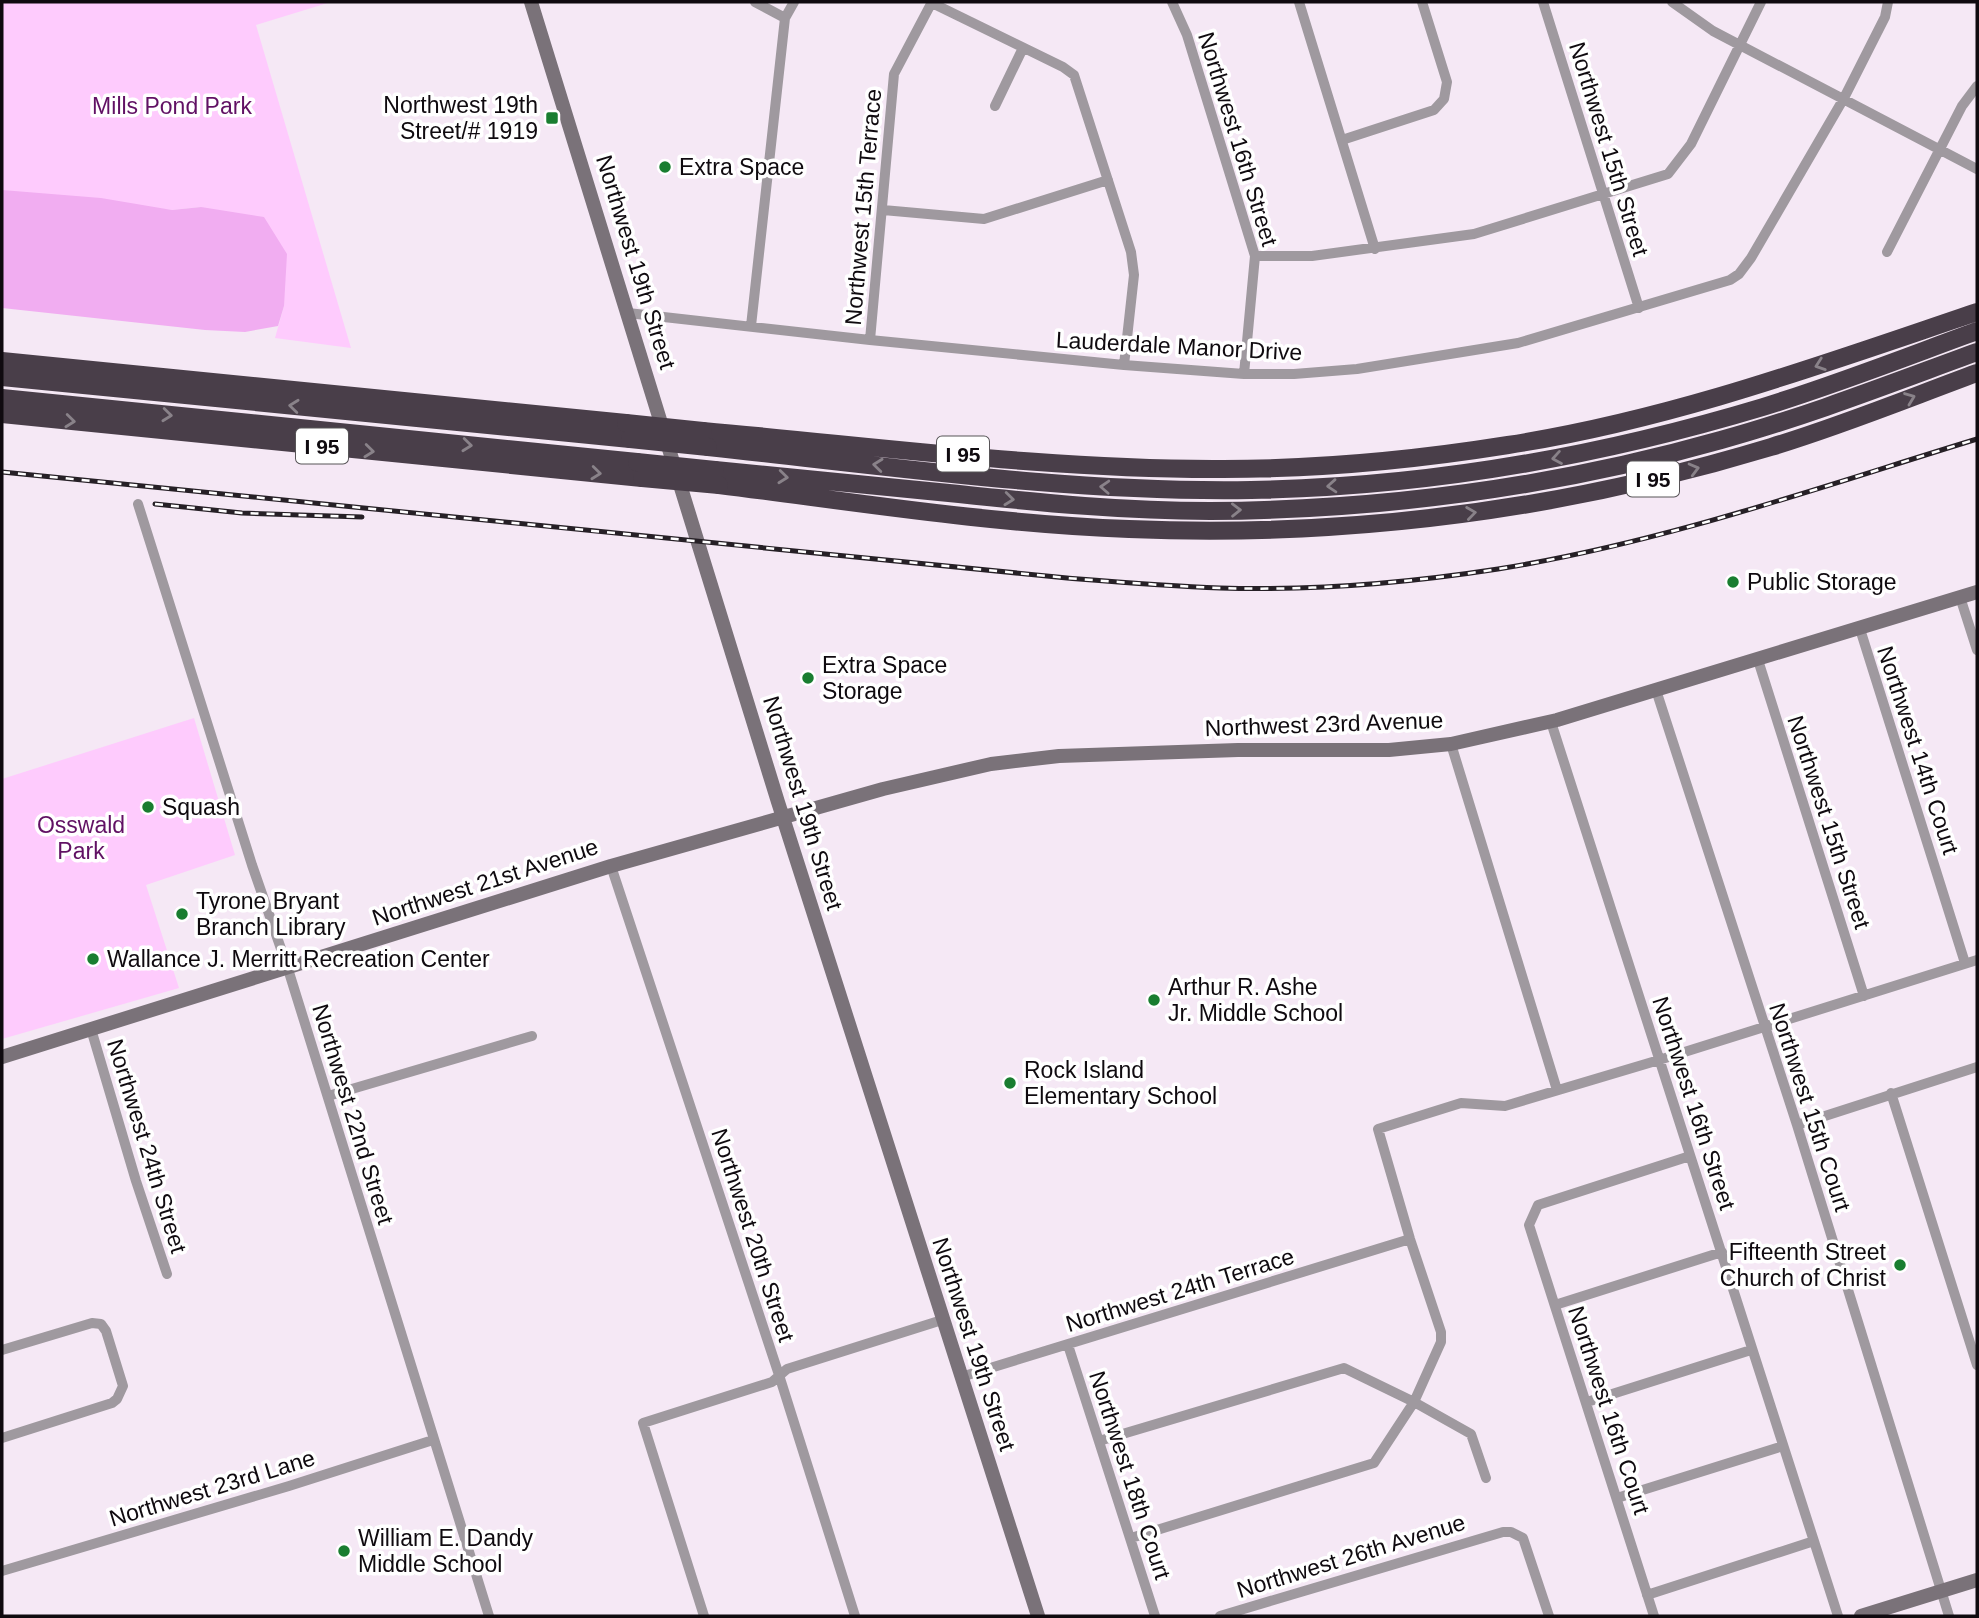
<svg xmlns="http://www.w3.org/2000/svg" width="1979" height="1618" font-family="Helvetica,sans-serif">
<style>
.green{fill:#fecbfd}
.water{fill:#f1adf1}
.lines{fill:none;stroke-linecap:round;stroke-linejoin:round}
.street{stroke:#9f999f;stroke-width:10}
.secondary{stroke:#7a7279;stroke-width:14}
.highway{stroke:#493e49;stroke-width:18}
.rail-casing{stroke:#262026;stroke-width:5}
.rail{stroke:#fff;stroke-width:2.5;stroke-dasharray:8;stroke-linecap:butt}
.highway-bridge{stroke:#493e49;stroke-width:18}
.oneway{stroke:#898289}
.poi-dot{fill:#197d30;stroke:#fff;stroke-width:2.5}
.labels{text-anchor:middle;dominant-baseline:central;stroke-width:7;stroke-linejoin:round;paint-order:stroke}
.shield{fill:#fff;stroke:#575457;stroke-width:2}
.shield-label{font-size:21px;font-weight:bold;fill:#0f0a0f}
.poi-label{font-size:23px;fill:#0f0a0f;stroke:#fff;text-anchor:start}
.park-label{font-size:23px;fill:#611164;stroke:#fff}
.street-label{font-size:23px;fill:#0f0a0f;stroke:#fff}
</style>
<rect width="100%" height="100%" fill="#f5e8f5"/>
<path class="green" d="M2,2H331L256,25L351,348L275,338L284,306L201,207L172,210L2,193Z
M194,718L235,855L146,885L179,988L2,1039V779Z"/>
<path class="water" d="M2,190L101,198L172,210L201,207L264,217L287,254L284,306L278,326L245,332L205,330L2,308Z"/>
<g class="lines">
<path class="street" d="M755,2L785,18
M1172,2L1187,35L1255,256L1244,374
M1299,2L1375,249
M1543,2L1639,308
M1672,2L1713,31L1977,169
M932,3L1063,67L1074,75L1131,252L1134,275L1124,365
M995,106L1023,48
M1342,140L1434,110L1444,99L1447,82L1422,2
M883,210L984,219L1108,180
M1887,252L1962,106L1977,86
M1255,256H1312L1474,234L1668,174L1691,144L1761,2
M628,313L870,340L1124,365L1244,374H1294L1357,369L1518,343L1730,280L1739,274L1751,258L1844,98L1885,17L1888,2
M751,326L785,18L794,2
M870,340L894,74L932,2
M138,504L252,865L288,969L489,1616
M1960,597L1977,650
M1860,629L1965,963
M1758,660L1864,996
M1656,690L1797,1125L1949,1616
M1551,722L1838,1616
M1451,744L1557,1090
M611,866L779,1375L855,1616
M91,1029L136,1181L167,1274
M1891,1093L1977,1365
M328,1096L532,1036
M1797,1125L1977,1067
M1555,1305L1722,1252
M1068,1345L1155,1616
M2,1350L92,1323L101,1324L106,1331L123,1386L117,1399L112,1403L2,1438
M961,1377L1410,1239
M1587,1402L1751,1350
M1099,1441L1344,1368L1414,1402L1471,1434L1486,1478
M1617,1498L1783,1446
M1131,1538L1374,1463L1414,1402L1441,1342V1332L1410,1239L1378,1129L1461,1103L1505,1106L1659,1060L1977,960
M2,1571L289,1486L433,1440
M1647,1595L1814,1541
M704,1616L643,1423L772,1382L787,1369L942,1320
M1220,1616L1503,1532H1511L1523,1538L1549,1616
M1654,1616L1529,1225L1538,1205L1690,1156"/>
<path class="secondary" d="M531,2L778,802L1038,1616
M2,1057L611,866L883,789L991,764L1059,756L1238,750H1389L1451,744L1557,720L1977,592
M1861,1616L1977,1580"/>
<path class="highway" d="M2,361L626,423
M2,377L630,439
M2,398L637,462
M2,414L642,478
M703,431C875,446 1051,470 1223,469C1318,469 1414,460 1508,445C1670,420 1823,364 1977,312
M708,447C888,466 1070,493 1251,490C1425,487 1597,457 1763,407C1835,385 1906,357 1977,331
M715,470C796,478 878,486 959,494C1043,503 1126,511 1210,511C1382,510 1555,487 1721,440C1808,416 1892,383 1977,352
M719,485C855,502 992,524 1129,529C1346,538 1563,510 1771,447C1841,426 1909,398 1977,373"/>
<g class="rail-casing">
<path id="rail" d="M2,472L1067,578C1118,582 1168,586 1220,588C1313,591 1407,583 1498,569C1662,543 1820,487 1977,439
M155,504L242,513L362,517"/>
</g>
<use href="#rail" class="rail"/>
<path class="highway-bridge" d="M626,423L703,431
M630,439L708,447
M637,462L715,470
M642,478L719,485"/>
</g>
<defs><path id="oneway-chevron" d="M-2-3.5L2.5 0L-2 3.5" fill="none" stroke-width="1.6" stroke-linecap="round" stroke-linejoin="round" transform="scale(1.75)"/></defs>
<g class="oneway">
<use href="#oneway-chevron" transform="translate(1820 365) rotate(161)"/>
<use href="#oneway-chevron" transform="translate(1910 398) rotate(-21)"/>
<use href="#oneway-chevron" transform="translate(294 406) rotate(-174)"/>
<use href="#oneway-chevron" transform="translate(167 415) rotate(6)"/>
<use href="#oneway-chevron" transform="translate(70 421) rotate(6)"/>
<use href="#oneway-chevron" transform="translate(467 445) rotate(6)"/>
<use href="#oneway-chevron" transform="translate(369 451) rotate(6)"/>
<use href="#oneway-chevron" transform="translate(1557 458) rotate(170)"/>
<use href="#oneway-chevron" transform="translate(878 465) rotate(-174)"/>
<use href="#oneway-chevron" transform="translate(1694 469) rotate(-15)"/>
<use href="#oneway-chevron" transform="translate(596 473) rotate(6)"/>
<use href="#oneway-chevron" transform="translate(783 477) rotate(6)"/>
<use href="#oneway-chevron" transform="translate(1332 486) rotate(176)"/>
<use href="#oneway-chevron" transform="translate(1105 487) rotate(-177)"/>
<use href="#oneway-chevron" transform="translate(1009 499) rotate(6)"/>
<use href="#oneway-chevron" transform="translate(1236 510) rotate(-1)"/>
<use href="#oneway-chevron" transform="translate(1471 513) rotate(-8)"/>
</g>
<g class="poi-dot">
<rect x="545" y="111" width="14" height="14" rx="3.5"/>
<circle cx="665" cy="167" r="7"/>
<circle cx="1733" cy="582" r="7"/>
<circle cx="808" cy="678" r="7"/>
<circle cx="148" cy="807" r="7"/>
<circle cx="182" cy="914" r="7"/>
<circle cx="93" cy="959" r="7"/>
<circle cx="1154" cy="1000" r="7"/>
<circle cx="1010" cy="1083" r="7"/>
<circle cx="1900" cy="1265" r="7"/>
<circle cx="344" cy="1551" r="7"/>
</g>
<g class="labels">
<g class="shield">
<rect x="296" y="428.5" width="52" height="35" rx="5"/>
<rect x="937" y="436.5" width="52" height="35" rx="5"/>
<rect x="1627" y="461.5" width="52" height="35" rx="5"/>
</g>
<g class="shield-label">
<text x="322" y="446">I 95</text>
<text x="963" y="454">I 95</text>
<text x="1653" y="479">I 95</text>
</g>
<g class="poi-label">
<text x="538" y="105" text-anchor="end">Northwest 19th<tspan x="538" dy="26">Street/# 1919</tspan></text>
<text x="679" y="167">Extra Space</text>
<text x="1747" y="582">Public Storage</text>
<text x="822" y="665">Extra Space<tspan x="822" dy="26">Storage</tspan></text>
<text x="162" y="807">Squash</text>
<text x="196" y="901">Tyrone Bryant<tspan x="196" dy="26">Branch Library</tspan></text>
<text x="107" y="959">Wallance J. Merritt Recreation Center</text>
<text x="1168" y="987">Arthur R. Ashe<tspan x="1168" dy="26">Jr. Middle School</tspan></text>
<text x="1024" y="1070">Rock Island<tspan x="1024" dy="26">Elementary School</tspan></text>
<text x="1886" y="1252" text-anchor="end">Fifteenth Street<tspan x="1886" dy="26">Church of Christ</tspan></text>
<text x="358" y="1538">William E. Dandy<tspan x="358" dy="26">Middle School</tspan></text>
</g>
<g class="park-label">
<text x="172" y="106">Mills Pond Park</text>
<text x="81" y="825">Osswald<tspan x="81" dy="26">Park</tspan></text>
</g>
<g class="street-label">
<text transform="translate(1238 139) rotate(73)">Northwest 16th Street</text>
<text transform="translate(1609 149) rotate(73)">Northwest 15th Street</text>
<text transform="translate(863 207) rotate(-85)">Northwest 15th Terrace</text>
<text transform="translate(636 262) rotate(73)">Northwest 19th Street</text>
<text transform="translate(1179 346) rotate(3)">Lauderdale Manor Drive</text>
<text transform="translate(1324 724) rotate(-2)">Northwest 23rd Avenue</text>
<text transform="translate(1918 750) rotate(72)">Northwest 14th Court</text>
<text transform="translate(803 803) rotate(73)">Northwest 19th Street</text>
<text transform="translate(1829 822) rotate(72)">Northwest 15th Street</text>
<text transform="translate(485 882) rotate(-18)">Northwest 21st Avenue</text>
<text transform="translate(1694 1103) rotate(72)">Northwest 16th Street</text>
<text transform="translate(1810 1107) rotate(72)">Northwest 15th Court</text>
<text transform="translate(353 1114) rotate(73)">Northwest 22nd Street</text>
<text transform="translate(147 1146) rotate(73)">Northwest 24th Street</text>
<text transform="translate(753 1235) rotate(72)">Northwest 20th Street</text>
<text transform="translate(1180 1290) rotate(-17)">Northwest 24th Terrace</text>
<text transform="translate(974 1344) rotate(72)">Northwest 19th Street</text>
<text transform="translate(1609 1410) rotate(72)">Northwest 16th Court</text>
<text transform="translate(1130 1475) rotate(72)">Northwest 18th Court</text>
<text transform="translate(212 1488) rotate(-17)">Northwest 23rd Lane</text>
<text transform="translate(1351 1556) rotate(-17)">Northwest 26th Avenue</text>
</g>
</g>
<rect width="1979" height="1618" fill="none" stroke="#0f0a0f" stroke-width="7"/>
</svg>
